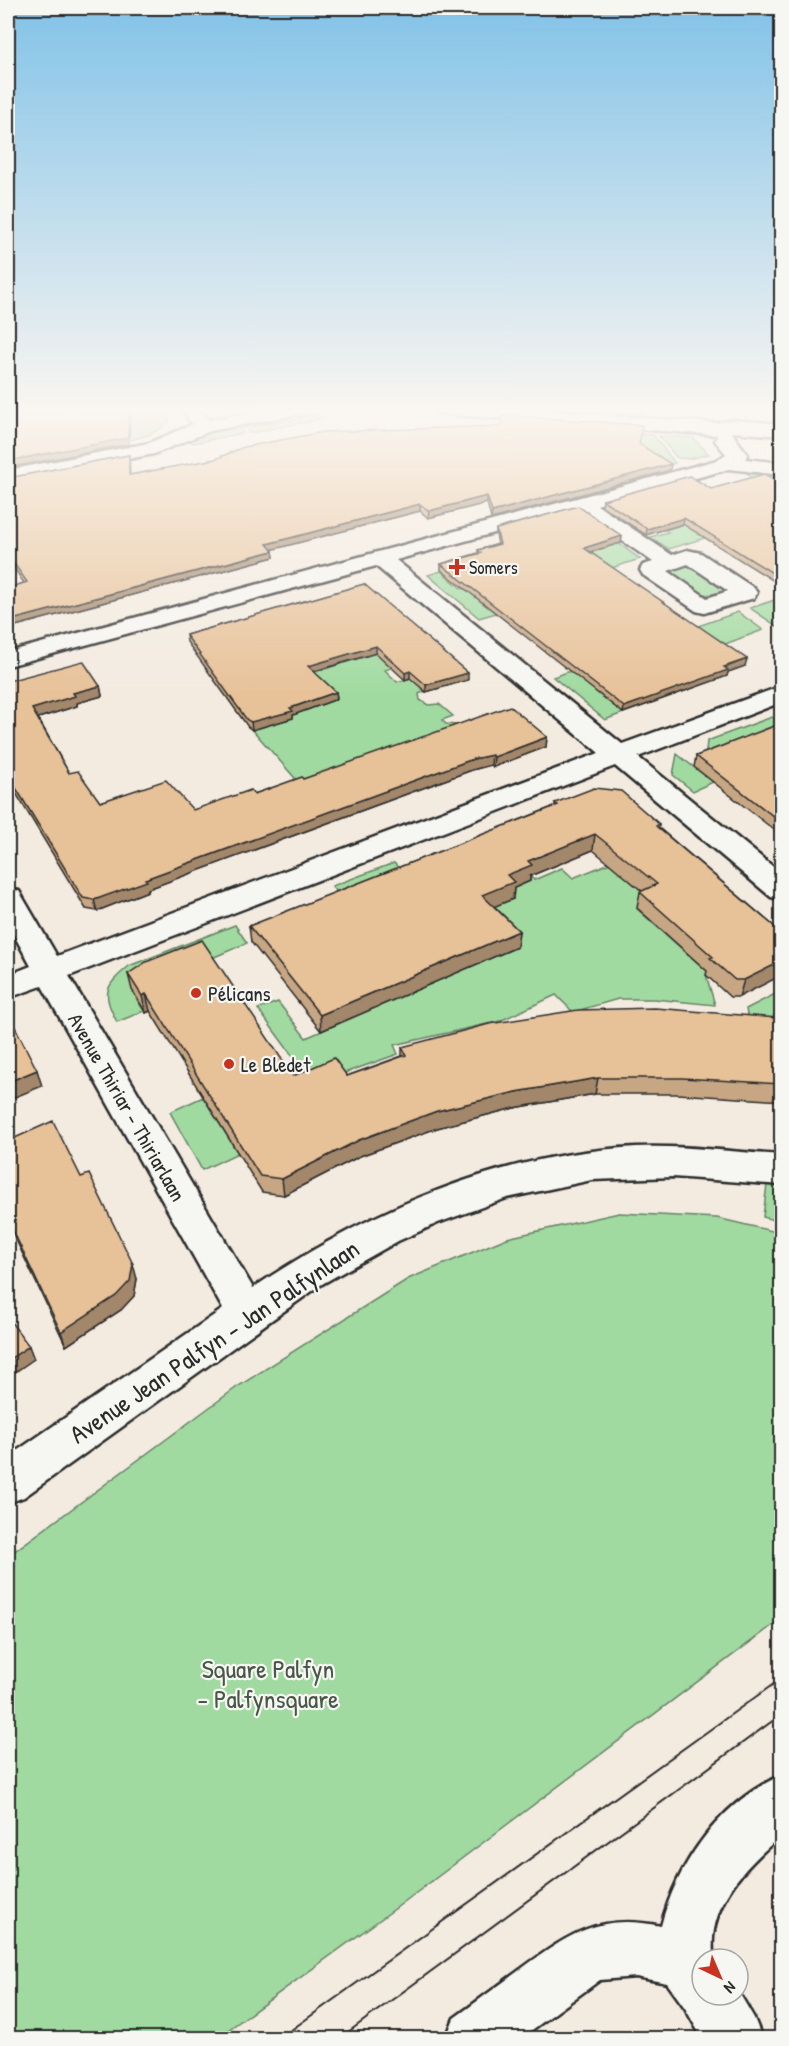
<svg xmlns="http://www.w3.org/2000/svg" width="789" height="2046" font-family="'Patrick Hand',sans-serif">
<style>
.green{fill:#a0daa0;stroke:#668266;stroke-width:1.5}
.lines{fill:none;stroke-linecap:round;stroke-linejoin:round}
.minor-casing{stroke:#2b2b2b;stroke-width:5}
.tertiary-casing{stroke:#2b2b2b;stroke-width:5}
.minor{fill:#f6f6f2;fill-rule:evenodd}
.tertiary{fill:#f6f6f2;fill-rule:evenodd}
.tram{stroke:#2b2b2b;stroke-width:2}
.wall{fill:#c7a683;stroke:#2b2b2b;stroke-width:1.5}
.shaded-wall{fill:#a2876a;stroke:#2b2b2b;stroke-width:1.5}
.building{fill:#e7c198;stroke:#2b2b2b;stroke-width:1.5}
.poi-dot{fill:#c8321e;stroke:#f6f6f2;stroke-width:2}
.labels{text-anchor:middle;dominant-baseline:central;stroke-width:4.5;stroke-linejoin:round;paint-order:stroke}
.far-poi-label{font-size:18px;fill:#2b2b2b;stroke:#f6f6f2;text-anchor:start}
.poi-label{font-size:21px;fill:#2b2b2b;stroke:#f6f6f2;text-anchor:start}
.street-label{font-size:21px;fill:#2b2b2b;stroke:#f6f6f2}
.near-street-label{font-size:26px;fill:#2b2b2b;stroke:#f6f6f2}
.near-park-label{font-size:26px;fill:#485748;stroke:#f6f6f2}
</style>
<rect width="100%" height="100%" fill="#f3ebe0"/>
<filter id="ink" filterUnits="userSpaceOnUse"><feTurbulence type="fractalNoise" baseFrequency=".0167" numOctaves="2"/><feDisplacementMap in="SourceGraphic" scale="12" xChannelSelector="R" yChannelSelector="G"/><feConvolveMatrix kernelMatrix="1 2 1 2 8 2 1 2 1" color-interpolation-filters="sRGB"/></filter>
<g filter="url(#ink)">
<path class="green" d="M68,409H164L169,414V421L160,429L149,435L122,442L8,416Z
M316,414L322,419L249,433L244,427L300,419L298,417Z
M237,426L244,433L194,443L189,441L210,431Z
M611,432L653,435L675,463L638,473Z
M659,436L693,438L709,454L688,459L677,458Z
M747,473L774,477L781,481V559L727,531L669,549L650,537L668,532L665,530L701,519L756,482Z
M618,543L640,559L564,583L650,643L738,612L763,630L596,692L623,713L605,720L553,677L611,657L496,613L479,618L428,575L441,571L462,589Z
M687,565L696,567L726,586L727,590C697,601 693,591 669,575L671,570Z
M781,598V629L750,608L778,599Z
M350,619L394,667L385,670L397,682L421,675L434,687L419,694L420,700L428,705L439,704L453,716L442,720L446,724L457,725L309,794L250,727Z
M772,717L781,724L716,758L706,751L707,741Z
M677,754L713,782L693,791L673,775Z
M615,861L630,881L654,901L637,909L709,973L706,975L715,1005L654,999H618L573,1012L556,995L500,1021L394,1045L398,1054L313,1084L258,1009L278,1002L306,1038L420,987L332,886L394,863L409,879L379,892L453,974L517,947L481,912L505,891L525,871L534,880L562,868L573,878Z
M235,925L247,943L212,958L136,998L144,1011L117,1022C102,993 104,987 129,966Z
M781,991V1033H750L746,1009Z
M203,1097L238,1153L202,1170L170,1112Z
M767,1184L781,1185V1222L763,1217Z
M619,1213L717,1218L781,1233V1619L396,1908L217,2038H8V1556L237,1387L408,1279L507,1238Z"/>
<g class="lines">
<g class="minor-casing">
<path id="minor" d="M181,409H200L214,426L212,430C197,434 189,420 181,409Z
M725,431L732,433C737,440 742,447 748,455L745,459L782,463V475L729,469L597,505L672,555L687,550L701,553L754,588L757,593L754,598L704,613L696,611L643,575L640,570L643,565L653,562L578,510L396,560L622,744L782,686V702L638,757L782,874V900L771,897L615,766L69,976L253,1288C366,1211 498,1154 636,1147C685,1145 733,1152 782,1155V1185L673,1177L592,1180L507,1198L438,1223L398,1241L322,1284L24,1497L8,1503V1457L223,1309L42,986L8,998V975L31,966L8,924V888L19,891L57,956L599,753L376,566L8,666V652L717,460L726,454L715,441L718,433ZM688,564L728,591L707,598L668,571Z
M782,1775V1835C750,1862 718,1893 713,1937C713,1944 711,1953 716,1959H702V1995H738V1991L754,2018L762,2038H702L685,2008L667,1983L636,1977L600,1980L521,2038H446L454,2018C476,2002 499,1985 521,1969C570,1934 598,1913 661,1926C677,1863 721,1801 782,1775Z"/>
</g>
<g class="tertiary-casing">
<path id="tertiary" d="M268,409H309L306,413L300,414L210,431L154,454L8,482V470L149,443L198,422Z
M434,409H521L716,423L732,420L782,424V436L732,432L716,435L443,414L437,413Z"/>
</g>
<use href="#minor" class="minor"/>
<use href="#tertiary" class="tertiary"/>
<path class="tram" d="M280,2038L782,1678
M340,2038L782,1714"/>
</g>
<path class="wall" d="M542,409H644L643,416Z
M714,409H782V413Z
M639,444L671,464L670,470L491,519L487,503L428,518L420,511L272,549L274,557L8,628V588L24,583L8,559V478L129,455L130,475Z
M782,484V586L683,524L646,535L602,506L603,500L711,489Z
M496,529L622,536L621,543L590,552L745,666L728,672L727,676L623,713L441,570V564L478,553V550L498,544L496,535Z
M364,584L468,680L426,692L410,678L405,680L376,653L314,672L336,692L337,699L293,715V718L252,730L248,727L187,642L186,635Z
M8,681L100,686L102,696L77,703V706L38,718L69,773L100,802L193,810L254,794L303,779L547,737L546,747L493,767L491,765L472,770L148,889V891L97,911L86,909L8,780Z
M782,723V836L694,767L696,756Z
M555,803L659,824V828L782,933L739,997H730L706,975L707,971L637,908L640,892L642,891L593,850L530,876V881L514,888L513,899L494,906L519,931L517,947L321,1031L251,942L249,926L555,806Z
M128,974L293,1076H347L402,1056V1047L775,1018V1016H782V1101L678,1094H595L514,1108L437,1128L360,1156L284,1195L262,1192L150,1011L146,1013L132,990Z
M8,1141L81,1177L137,1279L134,1296L121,1310L66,1346L8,1223Z"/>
<path class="shaded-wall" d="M129,409H130L129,444L8,468V461Z
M671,464L670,470L491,519L492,512Z
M487,496V503L428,518L429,511Z
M420,504V511L267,551V544Z
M684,518L683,524L646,535L647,529Z
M622,536L621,543L583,554L584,548Z
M273,551L274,557L8,628V621Z
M376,646V653L308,673V666Z
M747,659L745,666L728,672L727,676L623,713L624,707Z
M410,671V678L405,680V673Z
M468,673V680L426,692V685Z
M100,686L102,696L77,703V706L35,719L32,709L73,693Z
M336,692L337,699L293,715V718L252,730L251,722Z
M547,737L546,747L493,767L494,757Z
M492,755L491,765L472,770L148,889V891L97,911L94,900L145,879L473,759Z
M595,834L593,850L530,876V881L514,888L513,899L481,912L482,895L507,875L528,861Z
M519,931L517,947L321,1031L320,1015Z
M782,961V975L739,997L744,980Z
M146,994L150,1011L146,1013L142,996Z
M37,1070L42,1086L8,1100V1082Z
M598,1078L595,1094L514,1108L437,1128L360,1156L284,1195L282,1179L359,1140L437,1111L516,1092Z
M133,1264L137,1279L134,1296L121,1310L66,1346L61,1332Z
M29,1346L34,1359L8,1377V1360Z"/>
<path class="building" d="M8,409H129L128,438L8,461Z
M502,415L642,425L639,444L671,464L492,512L487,496L429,511L420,504L267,544L273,551L8,621V588L27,582L8,555V478L129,455V475L215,459L244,447L323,432L502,426Z
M764,474L782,484V579L684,518L647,529L603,500L690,476L711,489Z
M578,506L622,536L584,548L747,659L724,667L728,670L624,707L441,564L481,553L478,550L500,544L496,529Z
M364,584L468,673L426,685L410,671L405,673L376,646L308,666L336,692L290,708L293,711L251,722L247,720L186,635Z
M83,661L100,686L73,693L75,696L32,709L69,773L78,771L100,802L166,780L193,810L251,790L254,794L302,777L303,779L510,706L547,737L494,757L492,755L473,759L145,879L147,881L94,900L83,898L8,775V681Z
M782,723V823L696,756Z
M594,788L621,791L659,824L656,826L782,933V961L744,980H735L710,958L713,957L640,892L657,884L595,834L528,861L532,865L507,875L514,882L482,895L519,931L320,1015L249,926L558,805L555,803Z
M202,940L293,1076L334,1058L347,1076L406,1055L402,1047L489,1024L578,1010L655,1008L778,1018L775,1016H782V1084L682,1078H598L516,1092L437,1111L359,1140L282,1179L260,1176L146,994L142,996L128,974L146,962Z
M8,1026L15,1027L37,1070L8,1082Z
M53,1121L81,1177L89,1174L133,1264L130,1281L116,1296L61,1332L8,1220V1141Z
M8,1318L29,1346L8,1360Z"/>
</g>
<linearGradient id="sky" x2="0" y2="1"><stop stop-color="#82c2e8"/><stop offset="0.59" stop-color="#faf6f1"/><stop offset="1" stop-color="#faf6f1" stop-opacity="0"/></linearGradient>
<rect width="789" height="696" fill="url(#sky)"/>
<g class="poi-dot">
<path d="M454 558h6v6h6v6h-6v6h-6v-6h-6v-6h6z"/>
<circle cx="196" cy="993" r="6"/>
<circle cx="229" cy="1064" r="6"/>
</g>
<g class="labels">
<g class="far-poi-label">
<text x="469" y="567">Somers</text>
</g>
<g class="poi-label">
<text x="208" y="993">Pélicans</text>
<text x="241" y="1064">Le Bledet</text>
</g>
<g class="street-label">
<text transform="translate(127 1107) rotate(60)">Avenue Thiriar - Thiriarlaan</text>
</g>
<g class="near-street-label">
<text transform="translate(214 1341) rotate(-34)">Avenue Jean Palfyn - Jan Palfynlaan</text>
</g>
<g class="near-park-label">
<text x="268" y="1668">Square Palfyn<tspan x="268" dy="30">- Palfynsquare</tspan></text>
</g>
</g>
<rect width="789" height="2046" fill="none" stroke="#f6f6f2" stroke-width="30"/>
<rect x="15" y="15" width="759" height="2016" fill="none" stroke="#2b2b2b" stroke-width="2" filter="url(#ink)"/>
<g transform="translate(720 1977) rotate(136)"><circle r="28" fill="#f6f6f2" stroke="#a5a5a2" stroke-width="1.5"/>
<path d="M0-4.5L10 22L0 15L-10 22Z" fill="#c8321e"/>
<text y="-9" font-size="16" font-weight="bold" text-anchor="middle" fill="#2b2b2b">N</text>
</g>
</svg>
